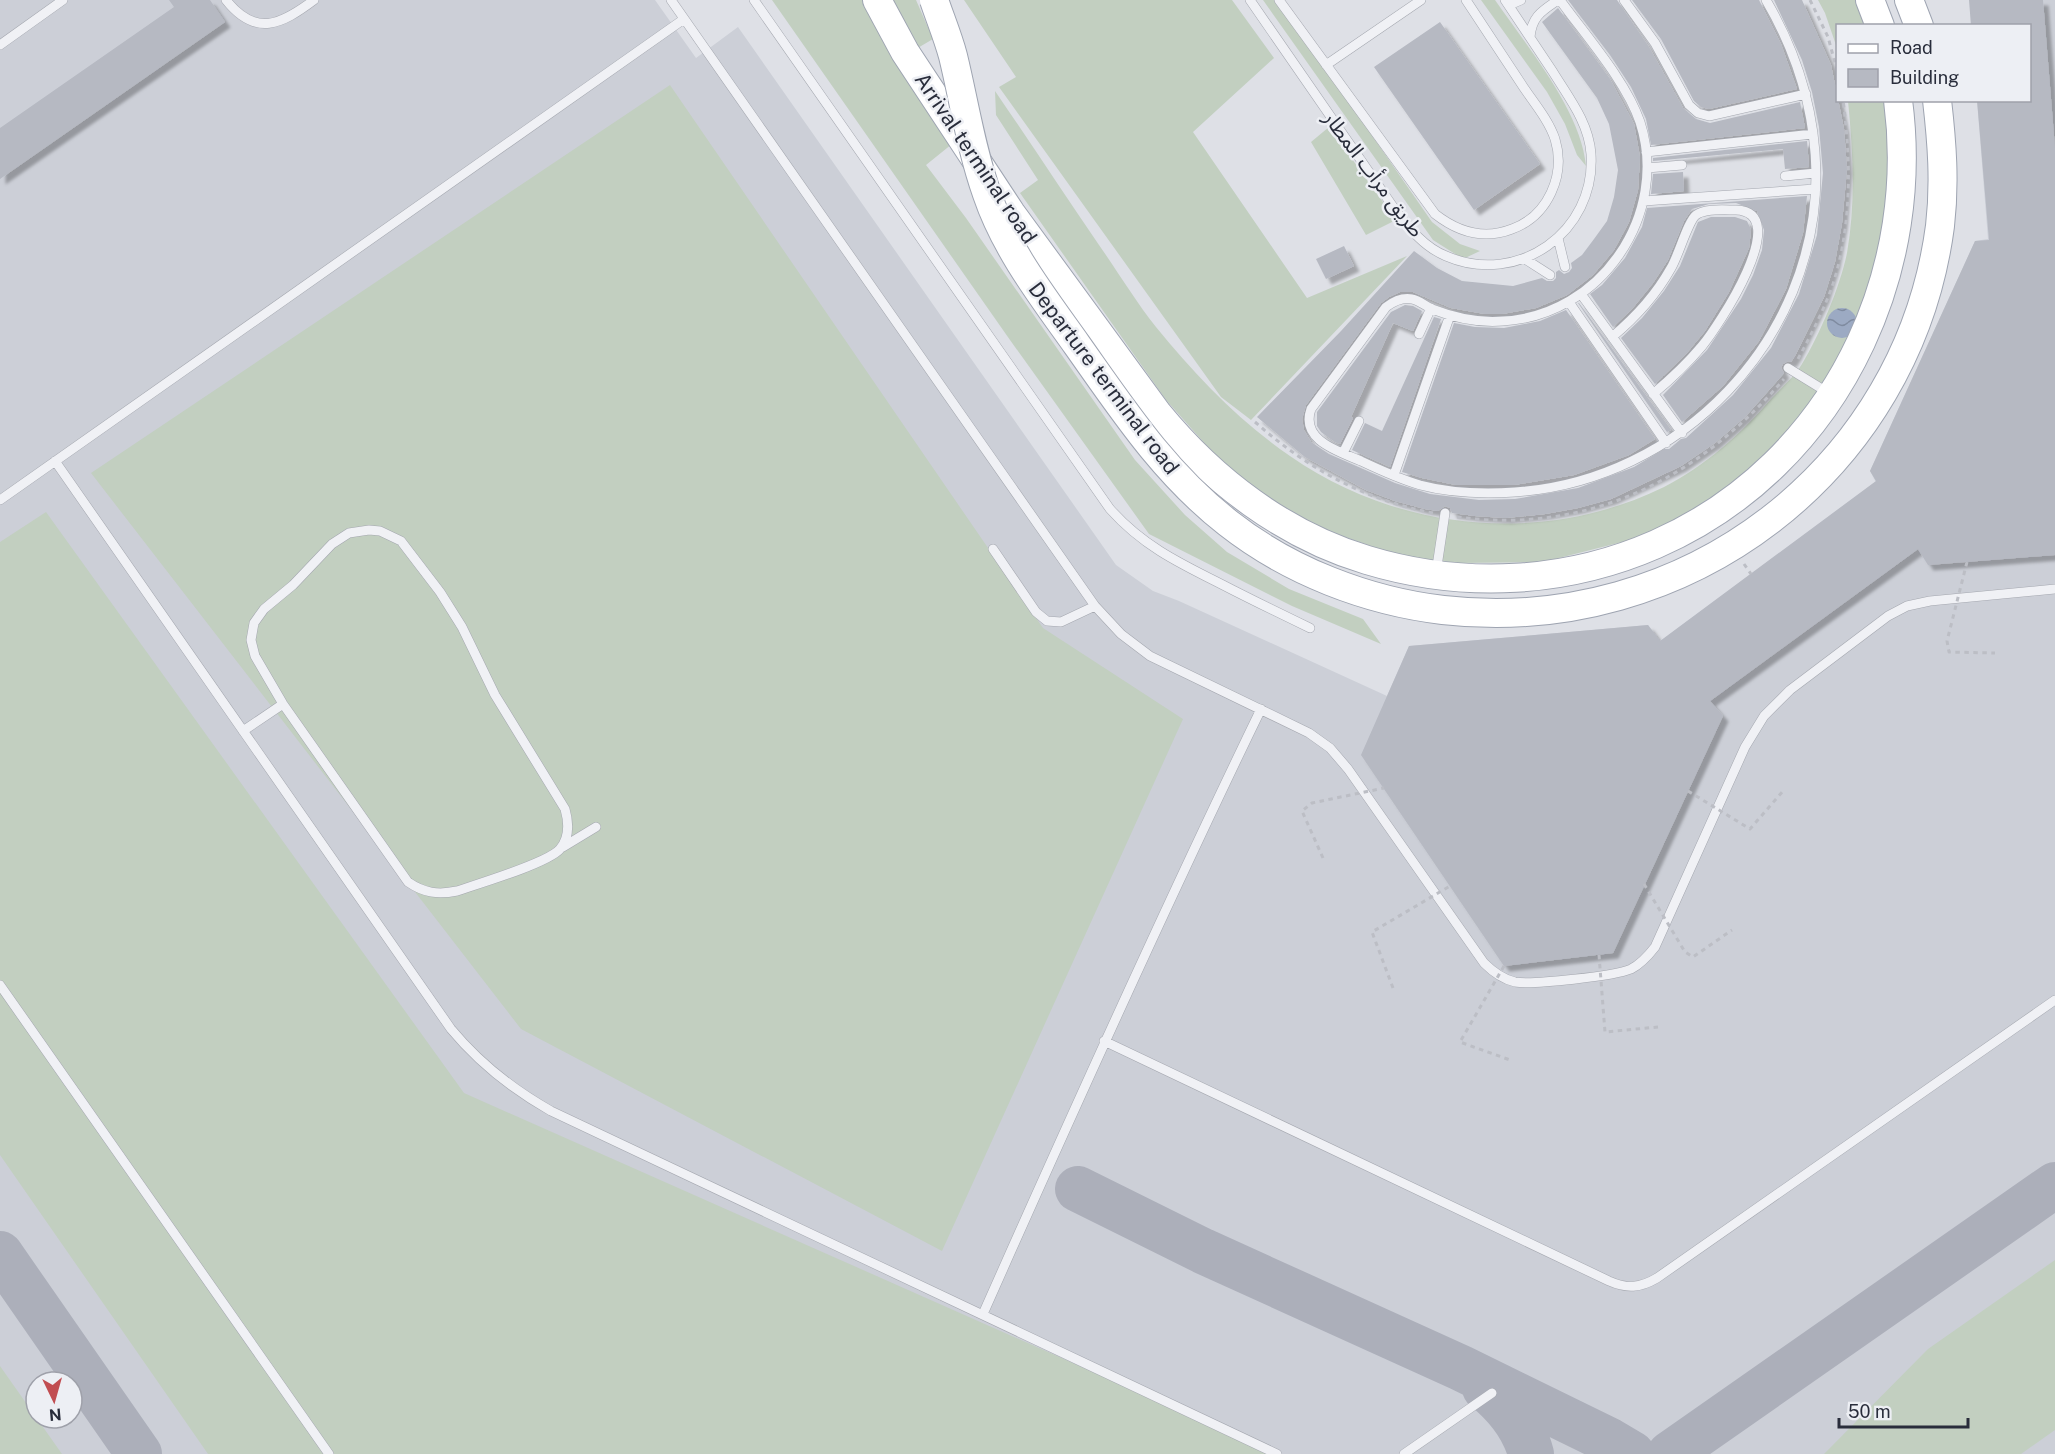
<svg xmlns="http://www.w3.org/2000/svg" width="2055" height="1454" font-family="'Public Sans','Noto Sans Arabic',sans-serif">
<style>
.built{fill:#cccfd7;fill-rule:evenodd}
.grass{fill:#c2cfc0}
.water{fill:url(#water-waves)}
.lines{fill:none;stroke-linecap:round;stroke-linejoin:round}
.taxiway{stroke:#acafba;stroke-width:46}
.building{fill:#b6b9c2;filter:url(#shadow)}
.lane-casing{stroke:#a4a7af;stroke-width:10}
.primary-casing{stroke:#9ea4b1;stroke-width:30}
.path{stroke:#bcbec5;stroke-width:3;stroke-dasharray:4.5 4.5;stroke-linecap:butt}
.lane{stroke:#f0f1f5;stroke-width:9}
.primary{stroke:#fff;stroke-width:28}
.primary-bridge-casing{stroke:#9ea4b1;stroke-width:30;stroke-linecap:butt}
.path-bridge{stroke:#bcbec5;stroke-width:3;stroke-dasharray:4.5 4.5;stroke-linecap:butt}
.primary-bridge{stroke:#fff;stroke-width:28}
.labels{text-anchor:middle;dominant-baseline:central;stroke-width:5;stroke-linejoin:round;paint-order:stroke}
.street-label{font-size:21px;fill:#292d3b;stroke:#edeff4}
</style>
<defs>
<pattern id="water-waves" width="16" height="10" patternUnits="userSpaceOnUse" patternTransform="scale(1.5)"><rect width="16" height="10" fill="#9caac3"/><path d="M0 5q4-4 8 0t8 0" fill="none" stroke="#7f8ba0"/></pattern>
<filter id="shadow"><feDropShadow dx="5.5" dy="5.5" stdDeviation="1.5" flood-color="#0004"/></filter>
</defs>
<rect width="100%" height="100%" fill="#dee0e6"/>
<path class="built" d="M0,0H655L696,58L738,27L1116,565L1153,591L1179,601L1387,696L1409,646L1648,625L1661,641L1876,482L1870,471L1975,241L1988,239L1977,101L2030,100V26L1969,0H2055V1454H0ZM36,1382H72V1418H36Z"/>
<path class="grass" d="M772,0H868L952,144L926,165L966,218L1135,460L1185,515L1227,552L1289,589L1363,619L1381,644L1292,606L1149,534L1010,340Z
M890,0H916L933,39L916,49Z
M964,0H1232L1274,58L1193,132L1307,298L1407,256L1251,420L1221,397L999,87L1016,77Z
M1263,0H1278L1432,222L1460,244L1480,251L1463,259L1433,240Z
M1481,0H1495C1526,45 1581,110 1586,166L1577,155L1565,124L1547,92Z
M1818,0H1861L1871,25L1838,26L1837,48L1825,13Z
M670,85L1043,628L1183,719L942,1251L521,1029L91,473Z
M995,91C1030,142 1064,194 1099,245C1118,272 1136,302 1156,327C1195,375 1239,421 1290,456C1399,532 1544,546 1664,487C1704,467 1742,433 1771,399C1781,388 1794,377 1802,364C1820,334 1840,287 1847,253C1856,202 1853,151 1848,101H1888L1895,148L1868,316L1816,401L1743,476L1697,510L1646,536L1543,562L1457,563L1402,557L1314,526L1239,482L1166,400L1020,193L1038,180L996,115Z
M1329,127L1396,220L1366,235L1311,142Z
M46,512L464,1093L1278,1454H208L0,1155V542Z
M2055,1260V1430L2021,1454H1824L1928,1349Z
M0,1366L62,1454H0Z"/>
<path class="water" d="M1827 323a15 15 0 1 1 30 0a15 15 0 1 1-30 0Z"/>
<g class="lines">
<path class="taxiway" d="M1078,1189L1203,1251L1461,1368L1610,1441L1632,1454
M0,1254L139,1454
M1485,1388C1506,1405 1524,1427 1531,1454
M1670,1454L2055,1185"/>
</g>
<path class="building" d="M169,0H210L225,22L0,179V128L174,7Z
M1568,0H1617L1649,47L1683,108L1696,119L1710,123L1800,102L1805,128L1651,145L1646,119L1631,87L1610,55Z
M1632,0H1759L1781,44L1797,89L1709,109L1701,107L1694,101L1661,39Z
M1774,0H1802L1831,65L1844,129L1847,169L1842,223L1835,262L1824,297L1796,354L1791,362L1788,361L1783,364L1781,368L1784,373L1745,417L1715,443L1681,466L1611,499L1578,508L1545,514L1506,518L1475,516L1452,513L1450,508L1445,506L1438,511L1425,509L1395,501L1366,490L1305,457L1257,417L1341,331L1414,251L1437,268L1462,281L1513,286L1542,278L1547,281H1553L1556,278V272L1559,270L1564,274L1569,272L1572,268L1571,263L1582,255L1594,239L1607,221L1614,197L1618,170L1609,124L1597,98L1542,22L1558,8L1610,79L1634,124L1640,157L1638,190L1629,222L1614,250L1593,275L1567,295L1536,308L1502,314H1485L1451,308L1413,292H1400L1389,297L1381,303L1306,405L1302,419L1304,430L1311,442L1329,454L1395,483L1430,494L1479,500L1515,499L1578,488L1634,467L1664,449H1669L1681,439L1686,438L1733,395L1771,348L1799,294L1817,235L1823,173L1819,127L1812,92L1802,60Z
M1969,0H2043L2055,148V555L1928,565L1918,549L1710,701L1723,716L1613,953L1504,966L1361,755L1409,646L1648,625L1660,641L1876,481L1870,471L1975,241L1989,240L1977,100H2030V26H1971Z
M1440,22L1540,164L1474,210L1374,67Z
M1807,141L1809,167L1785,169L1783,149L1653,161V158Z
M1683,172L1684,191L1651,194L1653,174Z
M1807,196L1803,233L1786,289L1759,341L1723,386L1682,422L1663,395L1707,350L1741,299L1753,275L1762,250L1764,230L1757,211L1736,203L1709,204L1692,209L1684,221L1668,260L1653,283L1632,309L1613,327L1590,294L1602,285L1625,258L1642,227L1647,208Z
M1711,217H1735L1747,221L1751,230L1749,248L1729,292L1705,331L1686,354L1655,384L1621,338L1642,318L1664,291L1680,266L1698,222Z
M1344,246L1354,266L1326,279L1316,259Z
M1578,303H1579L1671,430L1667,432Z
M1405,305L1413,306L1422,311L1413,331L1393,323L1351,417L1353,418L1340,444L1335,442L1321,432L1317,426V412L1391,312Z
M1566,310L1655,439L1629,455L1574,475L1514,485H1456L1422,478L1402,472L1454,323L1475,327L1504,328L1540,321Z
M1434,317L1441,319L1390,467L1352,450L1365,423L1382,431Z"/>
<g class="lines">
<g class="lane-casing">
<path id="lane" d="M226,0C256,38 282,24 314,0
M671,0L1095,606L1121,634L1150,656L1309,733L1330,748L1348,769L1484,963C1493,972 1502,979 1515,982C1533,985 1615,976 1631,969C1641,964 1648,956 1655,947L1745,747L1764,716L1790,690L1888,616L1907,606L1930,601L2055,589
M754,0L1110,509C1143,546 1179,563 1223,585C1252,600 1281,614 1310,628
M1250,0L1396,211C1410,229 1424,247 1446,256C1518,287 1596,232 1591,154C1589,123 1569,98 1553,72C1537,48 1521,24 1505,0
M1279,0L1435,214C1458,232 1484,240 1512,229C1548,216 1566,175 1555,139C1549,121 1535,104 1524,88C1505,59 1485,29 1466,0
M1506,0L1514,3L1521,0
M1560,0C1586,36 1626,81 1640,122C1670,214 1601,316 1503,321C1479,323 1455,318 1432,309C1425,306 1419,300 1412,299C1402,297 1394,301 1386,307L1311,409C1300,440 1338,451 1361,461C1380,470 1400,479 1420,485C1450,493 1484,494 1515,492C1680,481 1817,340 1816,173C1815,112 1797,53 1766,0
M1624,0L1655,43L1689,105L1698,113L1709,116L1806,94
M1530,37C1532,16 1542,11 1558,0
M0,45L63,0
M1326,65L1421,0
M1646,152L1813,134
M1647,168L1682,165
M1785,176L1816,173
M1644,201L1815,189
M1558,238L1565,267
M1525,259L1550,275
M1581,294L1682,433
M1569,302L1666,443
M1419,334L1431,308
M1612,337C1636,317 1656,295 1671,268C1678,257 1688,221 1696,215C1705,208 1725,210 1736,210C1795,212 1717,328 1702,346C1687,364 1671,379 1653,394
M1788,368L1827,392
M1343,453L1359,421
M55,461L451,1029C480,1064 512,1089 551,1111L1277,1454
M1394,475L1450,315
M0,500L684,19
M369,530L380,531L401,541L440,592L462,627L495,695L565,809C569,823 570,837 560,849C548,863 478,884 457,891C438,895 424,893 408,882L283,704L255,656L251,640L254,623L264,609L293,585L332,544L349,533Z
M993,549L1036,612L1047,621L1061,622L1095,606
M1436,573L1445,513
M243,731L283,704
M563,847L596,827
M0,985L329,1454
M1104,1041L1609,1281C1627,1289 1640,1288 1657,1278L2055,1000
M983,1314C1073,1111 1164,909 1261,709
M1404,1454L1492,1393"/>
</g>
<g class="primary-casing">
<path id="primary" d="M877,0L905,52L1011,213L1158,414C1213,481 1284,535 1367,560C1566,620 1773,531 1861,342C1896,267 1909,183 1898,100
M1870,0L1880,26
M1909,0L1919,26"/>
</g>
<path class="path" d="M1810,0L1828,37L1838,74
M1798,359C1811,335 1824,310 1833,284C1852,225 1851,161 1843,100
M1255,422C1307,468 1364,500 1433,513
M1457,517C1590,535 1699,478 1784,379
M1744,564L1751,574"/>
<use href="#lane" class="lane"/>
<use href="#primary" class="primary"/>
<g class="primary-bridge-casing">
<path id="primary-bridge" d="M934,0C940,18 948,37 953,56C964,101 971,149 987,194C1006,250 1043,297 1077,345C1123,410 1164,473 1228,523C1289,571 1367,601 1443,610C1686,638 1908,469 1940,226C1945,183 1942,143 1937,100"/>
</g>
<path class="path-bridge" d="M1967,562L1947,641L1949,652L1995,653
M1688,791L1750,829L1783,791
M1323,858L1302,811L1312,803L1384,788
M1644,884L1685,952L1693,957L1732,930
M1599,955L1605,1032L1658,1027
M1504,966L1460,1042L1510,1060
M1393,988L1372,932L1450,886"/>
<use href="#primary-bridge" class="primary-bridge"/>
</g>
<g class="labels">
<g class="street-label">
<text transform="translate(976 158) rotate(56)">Arrival terminal road</text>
<text transform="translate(1374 174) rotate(53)">طريق مرأب المطار</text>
<text transform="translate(1104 378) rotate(53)">Departure terminal road</text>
</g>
</g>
<rect x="1836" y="24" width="195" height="78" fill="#edeff4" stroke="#9fa1aa" stroke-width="1.5"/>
<rect x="1848" y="44" width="30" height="9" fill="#ffffff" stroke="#9fa1aa" stroke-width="1.5"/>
<text x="1890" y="54" font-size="18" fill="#292d3b">Road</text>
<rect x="1848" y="69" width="30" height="18" fill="#b6b9c2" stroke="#9fa1aa" stroke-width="1.5"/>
<text x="1890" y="84" font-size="18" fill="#292d3b">Building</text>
<g transform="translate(54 1400) rotate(175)"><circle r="28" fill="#edeff4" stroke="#9fa1aa" stroke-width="1.5"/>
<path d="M0-4.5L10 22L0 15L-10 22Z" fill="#c14d51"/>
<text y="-9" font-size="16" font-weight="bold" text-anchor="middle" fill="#292d3b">N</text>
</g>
<path d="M1839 1418v9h129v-9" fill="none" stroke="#292d3b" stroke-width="3"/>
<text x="1848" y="1418" font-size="18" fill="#292d3b" stroke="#edeff4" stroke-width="4.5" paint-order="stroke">50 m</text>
</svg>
